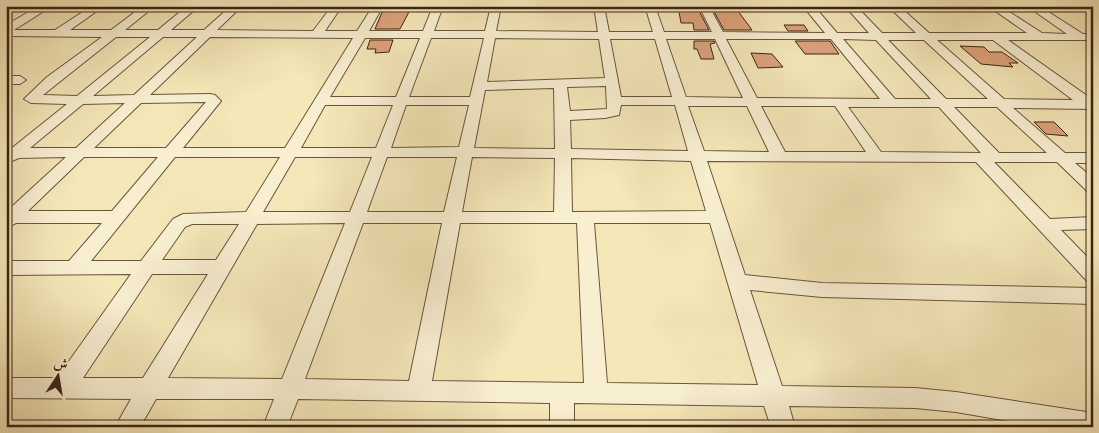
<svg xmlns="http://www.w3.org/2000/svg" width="1099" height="433" font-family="'Old Standard TT',Amiri,serif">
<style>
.building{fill:#dda27b;stroke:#3d2314}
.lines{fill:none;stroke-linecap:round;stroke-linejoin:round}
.street-casing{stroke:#6b543d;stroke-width:2}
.street{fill:#f8efd1;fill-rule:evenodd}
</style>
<rect width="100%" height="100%" fill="#f4e7b8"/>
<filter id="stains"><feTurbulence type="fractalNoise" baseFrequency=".004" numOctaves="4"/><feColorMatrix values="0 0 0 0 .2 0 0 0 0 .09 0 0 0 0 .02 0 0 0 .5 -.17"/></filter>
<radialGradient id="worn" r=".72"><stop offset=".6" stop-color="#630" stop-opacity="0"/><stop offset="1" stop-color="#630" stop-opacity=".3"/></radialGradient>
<path class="building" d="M678,6H693L694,9H698L709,30H694L693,23H681Z
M725,7L726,10L738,11L752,30H724L712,8Z
M383,10H410L400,29H375Z
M784,25H804L808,31H788Z
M370,40H393L389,52L375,53L376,49H367Z
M694,41H714L715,43L710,44L714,59H701L697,49H694Z
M795,41H830L839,54H805Z
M960,46L984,47L989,52H1002L1018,63H1009L1013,67L981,64Z
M751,53L772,54L783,67L758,68Z
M1034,122H1054L1068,136L1046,134Z"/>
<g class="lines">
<g class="street-casing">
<path id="street" d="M39,6H52L14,30H55L92,6H104L70,30H111L143,6H155L125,30H158L187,6H199L171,30H204L231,6H242L217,30L313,31L332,6H342L325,31H357L373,6H383L369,31H423L433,6H443L434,31H485L491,6H501L496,31L598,32L594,6H604L609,32H653L645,6H655L664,32H712L699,6H709L723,32L825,33L803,6H814L837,33H869L845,6H856L882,33H916L888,6H899L929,33H1027L988,6H1000L1042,33L1067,34L1027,6H1039L1083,34H1093V40H1008L1093,100V109L1013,108L1065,153H1093V163H1075L1093,178V192L1087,191L1057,162H994L1050,219L1093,217V229L1061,230L1093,263V282L1086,280L976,162L707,161L745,275L822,283L1093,288V304L822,297L750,290L782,386L915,388L956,392L1093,413V427H1042L956,412L915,408L789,406L795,427H771L764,406L574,403V427H550V403L298,399L287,427H263L274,399H156L140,427H115L131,399L6,398V378H57L131,274L6,275V261H69L102,223H16L6,228V212L66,157L19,158L12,161L7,159L6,148H12L67,104L31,103L24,99L47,77L102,37L6,36V25ZM116,37H150L77,96L43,95ZM163,37H197L134,95L93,96ZM210,37L353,38L285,148H183L221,101L215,95L210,94L150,95ZM365,38H420L396,97H330ZM431,38H484L470,97H409ZM495,38L599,39L605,78L487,82ZM610,39H655L672,97H621ZM666,39H715L743,98L686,97ZM726,39H831L880,99L757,98ZM843,39L876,40L931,99H895ZM888,40H924L988,99H946ZM937,40H993L1073,100L1004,99ZM606,86L607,109L570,111L567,87ZM554,88L555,149L474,148L485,90ZM206,102L166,148H94L141,103ZM125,103L76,148H30L83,104ZM325,105H393L376,148H301ZM406,105H469L459,147L391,148ZM621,105H675L688,151L571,149L570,120L605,118L619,115ZM688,106H747L769,152L704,151ZM761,106H835L866,152H785ZM848,107H939L981,153L881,152ZM954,107H997L1047,153H999ZM84,157H158L112,211H28ZM175,157H280L246,212L183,214L173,219L141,261H91ZM295,157H372L350,212H263ZM387,157H457L444,212H367ZM472,157L555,158L554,212H462ZM571,158L691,161L706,211L572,212ZM345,223L282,379L168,378L257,224ZM363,223H442L409,381L305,379ZM460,223H577L584,383L432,381ZM594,223H710L758,385L607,383ZM192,224H239L216,260H162L185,227ZM152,274H208L143,378H83Z
M1084,6H1093V11Z
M6,76H20L26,80L20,84H6Z"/>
</g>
<use href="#street" class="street"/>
</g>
<rect width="1099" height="433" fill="none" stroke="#f4e7b8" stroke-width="25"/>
<rect x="8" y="8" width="1084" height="418" fill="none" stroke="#3d2314" stroke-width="2.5"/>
<rect x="12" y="12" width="1074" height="408" fill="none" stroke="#3d2314"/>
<g transform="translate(58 376) rotate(12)" stroke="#f8efd1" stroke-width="4" paint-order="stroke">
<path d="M0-4L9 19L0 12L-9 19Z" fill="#3d2314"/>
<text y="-8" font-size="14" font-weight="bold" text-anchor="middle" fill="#3d2314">ش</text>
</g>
<rect width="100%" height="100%" filter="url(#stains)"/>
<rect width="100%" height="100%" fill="url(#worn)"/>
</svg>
